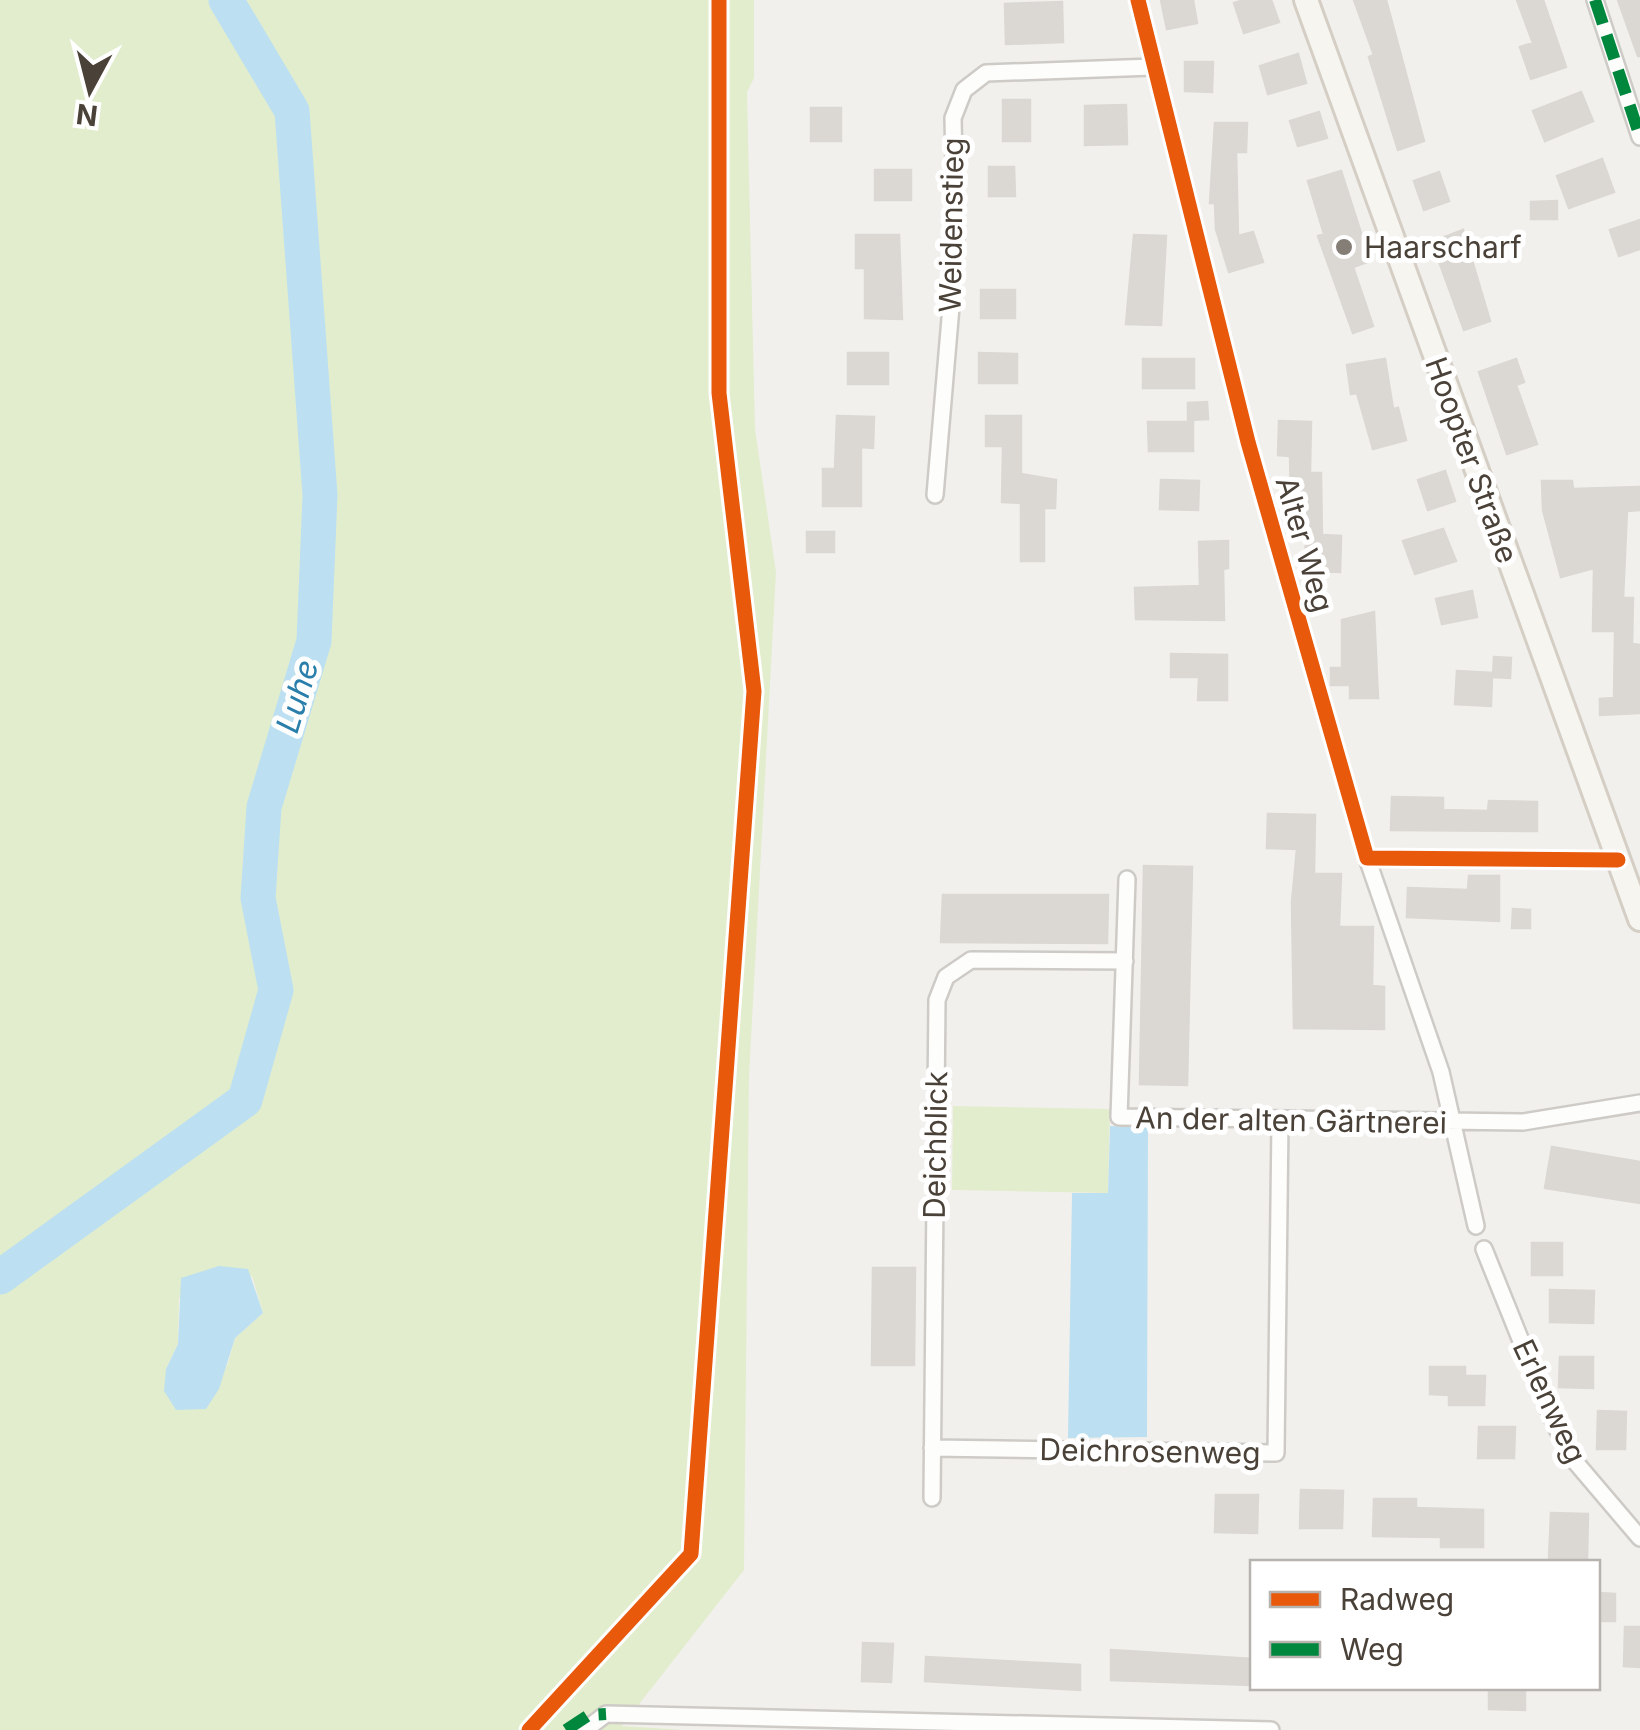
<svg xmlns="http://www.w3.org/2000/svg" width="1640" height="1730" font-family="Inter,sans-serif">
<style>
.green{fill:#e2edcd;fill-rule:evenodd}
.water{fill:#bce0f1}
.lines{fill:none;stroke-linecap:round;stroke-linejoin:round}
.river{stroke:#bce0f1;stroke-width:35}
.building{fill:#dbd8d4;stroke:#dbd7d3;stroke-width:2.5}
.street-casing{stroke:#cecbc7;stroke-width:20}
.secondary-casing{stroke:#d4cec5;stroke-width:28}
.street{stroke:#fdfdfc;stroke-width:15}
.secondary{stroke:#f7f5f0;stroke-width:22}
.quiet{stroke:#00873e;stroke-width:12;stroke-dasharray:25 12;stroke-linecap:butt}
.cycleway-casing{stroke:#fff;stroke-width:21}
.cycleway{stroke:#e8590c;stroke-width:15}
.poi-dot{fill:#857e77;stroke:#fff;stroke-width:4}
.labels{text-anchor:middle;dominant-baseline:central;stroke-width:10;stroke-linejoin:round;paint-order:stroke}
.street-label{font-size:30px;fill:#4a4138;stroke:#fff}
.poi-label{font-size:30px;fill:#4a4138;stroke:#fff;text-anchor:start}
.water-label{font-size:32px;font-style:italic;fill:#297eaa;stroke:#fff}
</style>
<rect width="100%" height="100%" fill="#f2f0ed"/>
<path class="green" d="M0,0H754V78L747,92L755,429L776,572L749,1077L744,1570L622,1726L686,1730H0ZM252,1276L263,1313L235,1338L227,1366L166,1369L178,1344L179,1298Z
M953,1106L1110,1109L1108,1193L952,1190Z"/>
<path class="water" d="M1110,1126L1148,1127L1147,1437L1068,1438L1072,1193H1108Z
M219,1266L248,1269L263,1313L235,1338L219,1389L206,1409L176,1410L164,1391L166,1369L178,1344L181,1278Z"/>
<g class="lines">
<path class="river" d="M0,1277L245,1100L276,990L258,898L264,807L314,641L320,495L292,111L226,0"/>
</g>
<path class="building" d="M1161,0H1193L1197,23L1167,29Z
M1244,0H1271L1279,22L1244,33L1234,3Z
M1354,0H1386L1424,141L1398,150L1369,57L1374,55Z
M1517,0H1543L1566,67L1531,79L1520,47L1533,43Z
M1618,0H1640V56H1638Z
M1062,2L1063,42L1006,44L1005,4Z
M1298,54L1306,83L1268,94L1260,66Z
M1185,62H1213L1212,92L1185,91Z
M1581,92L1593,121L1545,141L1533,111Z
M1003,100H1030V141H1003Z
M1126,105L1127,144L1085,145V106Z
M811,108H841V141H811Z
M1319,112L1327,138L1298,146L1290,121Z
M1215,123H1247L1246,152H1236L1238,236L1253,232L1263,262L1229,272L1216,229L1215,203H1210Z
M1602,159L1614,192L1569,208L1557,176Z
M989,167H1014L1015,196H989Z
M875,170H911V200H875Z
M1341,171L1370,261L1353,267L1373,326L1353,333L1318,236L1324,234L1308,181Z
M1439,172L1449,201L1424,210L1414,181Z
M1557,201V219H1531V202Z
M1640,220V249L1619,256L1610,230Z
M1463,230L1490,321L1464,330L1432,242Z
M856,235H899L902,319L865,318V268H856Z
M1134,235L1166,236L1161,325L1126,324Z
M981,290H1015V318H981Z
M848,353H888V384H848Z
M979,353L1017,354V383H979Z
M1143,359H1194V388H1143Z
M1385,359L1393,409L1398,408L1406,440L1373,449L1357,393L1351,394L1347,365Z
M1516,359L1524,382L1516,385L1537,444L1507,454L1479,372Z
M1207,402L1208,419L1188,420V403Z
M837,416L874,417L873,448L861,447V506H823V469H835Z
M986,416H1021V474L1056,480L1055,508H1044V561H1021V503L1002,502L1003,446H986Z
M1279,421L1311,422L1310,473H1321L1322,535L1341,536L1340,572L1305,571L1307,509L1291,510L1290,456L1278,455Z
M1148,422H1193V451H1149Z
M1445,471L1455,501L1428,510L1418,480Z
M1161,480L1199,481L1198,510L1160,509Z
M1542,481H1572L1573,489L1640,487V510L1627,511L1623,598H1633L1632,644L1640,645V713L1600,715V699L1614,698L1615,631H1593L1594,568L1561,577L1543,510Z
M1443,529L1456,561L1415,574L1403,541Z
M807,532H834V552H807Z
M1228,541V568L1223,569L1224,620L1136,619L1135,588L1200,586L1199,542Z
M1472,591L1477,617L1442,624L1436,599Z
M1374,612L1378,698H1350V685H1331V668H1342V620Z
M1171,654L1227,655V700H1198L1199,677H1171Z
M1494,657L1511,658L1510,678L1493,677Z
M1457,671L1492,673L1491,706L1455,704Z
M1392,797L1443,798V810L1488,811L1489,801L1537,802V831L1391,830Z
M1268,814L1315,815L1314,874H1341L1339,927H1373L1372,986L1384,987V1029L1294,1028L1292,902L1297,849L1267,848Z
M1144,866L1192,867L1187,1085L1140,1084Z
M1469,876H1499V921L1407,917L1408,888L1468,890Z
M943,895H1108L1107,943L941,942Z
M1513,909L1530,910V928H1512Z
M1552,1147L1640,1162V1203L1545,1188Z
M1532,1243H1562V1275H1532Z
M873,1268H915L914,1365H872Z
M1550,1290L1594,1291L1593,1323L1550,1322Z
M1560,1357H1593V1388L1559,1387Z
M1430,1367H1465V1376H1485L1484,1405H1449V1395L1430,1394Z
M1598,1411L1626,1412L1625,1449H1597Z
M1479,1427H1515L1514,1458H1478Z
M1301,1490L1343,1491L1342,1528H1300Z
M1216,1495H1258L1257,1533L1215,1532Z
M1374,1499H1416V1508L1483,1510V1547H1441V1537L1373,1536Z
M1551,1513L1588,1514L1587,1560L1549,1559Z
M1598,1593L1615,1594V1621H1598Z
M1625,1627H1640V1667L1624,1666Z
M863,1643L893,1644L891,1682L862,1681Z
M1111,1650L1252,1659V1685L1111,1680Z
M926,1657L1080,1665V1690L925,1681Z
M1489,1688H1525V1710L1489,1709Z"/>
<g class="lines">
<g class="street-casing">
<path id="street" d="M1138,0L1248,442L1367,858L1618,860
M1595,0L1640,137
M935,495L956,248L953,118L964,90L986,73L1152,67
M1367,858L1441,1072L1476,1226
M1127,879L1119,1117L1523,1122L1640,1103
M1484,1249L1554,1423L1572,1458L1640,1538
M932,1448L1276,1453L1280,1121
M932,1498L937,1000L946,977L971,960L1125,961
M585,1730L606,1714L1271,1730"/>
</g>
<g class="secondary-casing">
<path id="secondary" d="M1306,0L1640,919"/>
</g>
<use href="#street" class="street"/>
<use href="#secondary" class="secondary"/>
<path class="quiet" d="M1595,0L1640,137
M566,1730L589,1715L606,1714"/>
<g class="cycleway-casing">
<path id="cycleway" d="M1138,0L1248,442L1367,858L1618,860
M529,1730L691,1554L754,691L719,393V0"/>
</g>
<use href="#cycleway" class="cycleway"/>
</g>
<circle class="poi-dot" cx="1344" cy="247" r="10"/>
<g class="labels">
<g class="street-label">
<text transform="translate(951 225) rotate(-89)">Weidenstieg</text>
<text transform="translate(1472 460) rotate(70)">Hoopter Straße</text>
<text transform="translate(1305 544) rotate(74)">Alter Weg</text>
<text transform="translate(1291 1120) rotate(1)">An der alten Gärtnerei</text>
<text transform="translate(935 1145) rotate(-89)">Deichblick</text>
<text transform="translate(1550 1401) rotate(65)">Erlenweg</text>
<text transform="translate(1150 1451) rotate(1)">Deichrosenweg</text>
</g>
<g class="poi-label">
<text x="1364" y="247">Haarscharf</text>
</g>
<g class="water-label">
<text transform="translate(297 696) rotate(-73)">Luhe</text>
</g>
</g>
<rect x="1250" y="1560" width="350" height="130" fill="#ffffff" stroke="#b7b3af" stroke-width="2.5"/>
<rect x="1270" y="1592" width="50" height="15" fill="#e8590c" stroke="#b7b3af" stroke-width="2.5"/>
<text x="1340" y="1610" font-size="30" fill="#4a4138">Radweg</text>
<rect x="1270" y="1642" width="50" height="15" fill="#00873e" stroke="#b7b3af" stroke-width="2.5"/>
<text x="1340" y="1660" font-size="30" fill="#4a4138">Weg</text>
<g transform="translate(90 90) rotate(187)" stroke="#ffffff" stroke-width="8" paint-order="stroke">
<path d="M0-8L18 38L0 25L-18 38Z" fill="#4a4138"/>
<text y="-15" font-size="28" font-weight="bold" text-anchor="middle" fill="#4a4138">N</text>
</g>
</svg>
